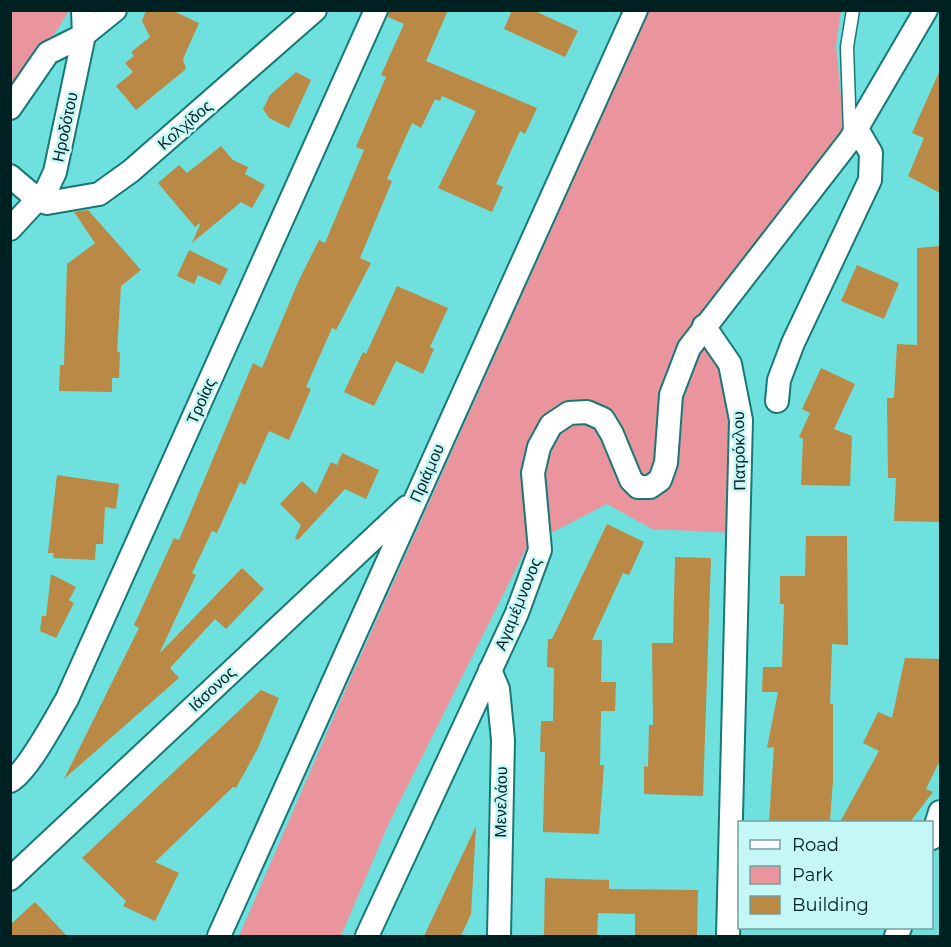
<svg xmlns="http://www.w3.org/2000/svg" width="951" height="947" font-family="Montserrat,sans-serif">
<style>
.green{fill:#ea959e}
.building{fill:#ba8945}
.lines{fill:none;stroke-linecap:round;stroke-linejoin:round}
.lane-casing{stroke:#177876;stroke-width:15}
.street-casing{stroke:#177876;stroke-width:26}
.lane{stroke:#fff;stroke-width:12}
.street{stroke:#fff;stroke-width:22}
.labels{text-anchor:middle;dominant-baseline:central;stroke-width:5;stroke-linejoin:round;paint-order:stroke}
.street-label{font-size:16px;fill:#002121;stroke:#c4f7f5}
</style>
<rect width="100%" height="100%" fill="#6ee0de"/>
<path class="green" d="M11,11H69L47,46L11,89Z
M649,11H841L836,46L844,128L690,333L712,349L729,384L735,533L652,529L607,504L528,545L389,823L341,936H239L348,684Z"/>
<path class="building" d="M146,10H171L199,23L183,59L186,69L136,110L116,86L133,72L125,63L134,56L131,52L150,37L142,21Z
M389,10H448L426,61L537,108L525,134L520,131L496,184L503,187L492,212L438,188L476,111L442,96L440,101L435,99L421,128L412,123L387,179L392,181L360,258L371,263L336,330L332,328L306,387L311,389L289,440L269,431L245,485L240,482L217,533L212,531L192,573L196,575L159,654L242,568L264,589L226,629L215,619L170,668L179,678L64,779L139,628L134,625L174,538L179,540L253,363L262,368L299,280L319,240L325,243L364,150L356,147L386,77L381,75L404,24L388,17Z
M512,10H533L578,31L565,57L504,29Z
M940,70V193L908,176L924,138L912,133Z
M296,72L311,80L289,128L269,118L263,109L270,95Z
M221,146L233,160L248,167L245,174L265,185L252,208L241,202L192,243L201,222L195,227L158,183L179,165L187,173Z
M88,210L141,270L121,286L117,352H120L119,378H112V392L59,391L60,365H64L67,264L95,243L74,212Z
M940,246V522L894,521L896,478H888L887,398H894L897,344L917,345V248Z
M189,250L228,269L220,285L198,275L194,284L177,276Z
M857,265L899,283L884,319L841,301Z
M397,286L448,308L430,347L434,349L423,374L396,361L374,406L344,392L363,352L366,354Z
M821,368L855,384L834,429L852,436L850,486L801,485L803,439L799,437L810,413L802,409Z
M342,453L379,470L366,499L345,489L298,540L295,538L301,525L280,504L302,481L316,494L331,462L337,465Z
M57,475L119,484L116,509L105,507L103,544H96L95,560L53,558L54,553H48Z
M607,524L644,542L629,575L623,573L592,640H602L601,682H616L615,711H601L600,765H604L599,834L543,832L545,752H540L541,721H553L554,668L547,667L548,639H552Z
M806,536H847L848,645L832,644L830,704H833V780L830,822H769L774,747L767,748L778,692H762L763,667H782L784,604H780V576H805Z
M675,557L711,558L703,796L644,794V766L648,767L649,725H653L652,643H673Z
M51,574L76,587L69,600L74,603L56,638L40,631L42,616H46Z
M905,658L940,659V760L926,789L933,792L910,822H840L879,751L863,743L878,712L892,718Z
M261,690L279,698L258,748L236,788L233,787L155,862L179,873L155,921L123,906L126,901L82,858Z
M476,826L471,914L461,936H424Z
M545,878L609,880V889L698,890L697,936H635V914L598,913L597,936H544Z
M35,902L67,936H10V925Z"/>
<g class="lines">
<g class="lane-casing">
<path id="lane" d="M850,133L847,47L853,10"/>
</g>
<g class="street-casing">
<path id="street" d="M10,108L48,53L84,35L115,10
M10,176L37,199L47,203L99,194L131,171L315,10
M10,229L47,189L55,172L84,35L83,10
M704,326L730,364L741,420L728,936
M777,401L779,380L793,343L870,180L871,153L857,129
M490,670L498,689L503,740L499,936
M10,781C27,773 57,716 67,699L376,10
M932,838L940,812
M10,879L407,507
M219,936L636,10
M367,936L517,613L540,550L533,473L539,447L551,425L569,413L587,412L603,419L612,434L631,480L638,487H650L660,480L666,463L671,395L689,348L850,140L926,10
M896,936L900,928"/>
</g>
<use href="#lane" class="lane"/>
<use href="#street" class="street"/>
</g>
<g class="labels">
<g class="street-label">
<text transform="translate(185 125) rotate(-41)">Κολχίδος</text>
<text transform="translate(65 127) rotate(-78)">Ηροδότου</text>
<text transform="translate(201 401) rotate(-66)">Τροίας</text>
<text transform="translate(739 451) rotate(-91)">Πατρόκλου</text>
<text transform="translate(427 473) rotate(-66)">Πριάμου</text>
<text transform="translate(518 604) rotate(-68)">Αγαμέμνονος</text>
<text transform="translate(212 689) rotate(-43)">Ιάσονος</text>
<text transform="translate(501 802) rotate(-89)">Μενελάου</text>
</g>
</g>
<rect width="951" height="947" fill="none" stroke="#002121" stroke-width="24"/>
<rect x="738" y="821" width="195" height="108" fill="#c4f7f5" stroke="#76a1a0" stroke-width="1.5"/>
<rect x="750" y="840" width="30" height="9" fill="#ffffff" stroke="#76a1a0" stroke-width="1.5"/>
<text x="792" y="851" font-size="18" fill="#002121">Road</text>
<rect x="750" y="866" width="30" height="18" fill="#ea959e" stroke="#76a1a0" stroke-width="1.5"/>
<text x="792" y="881" font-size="18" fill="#002121">Park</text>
<rect x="750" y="896" width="30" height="18" fill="#ba8945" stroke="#76a1a0" stroke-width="1.5"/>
<text x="792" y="911" font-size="18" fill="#002121">Building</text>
</svg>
